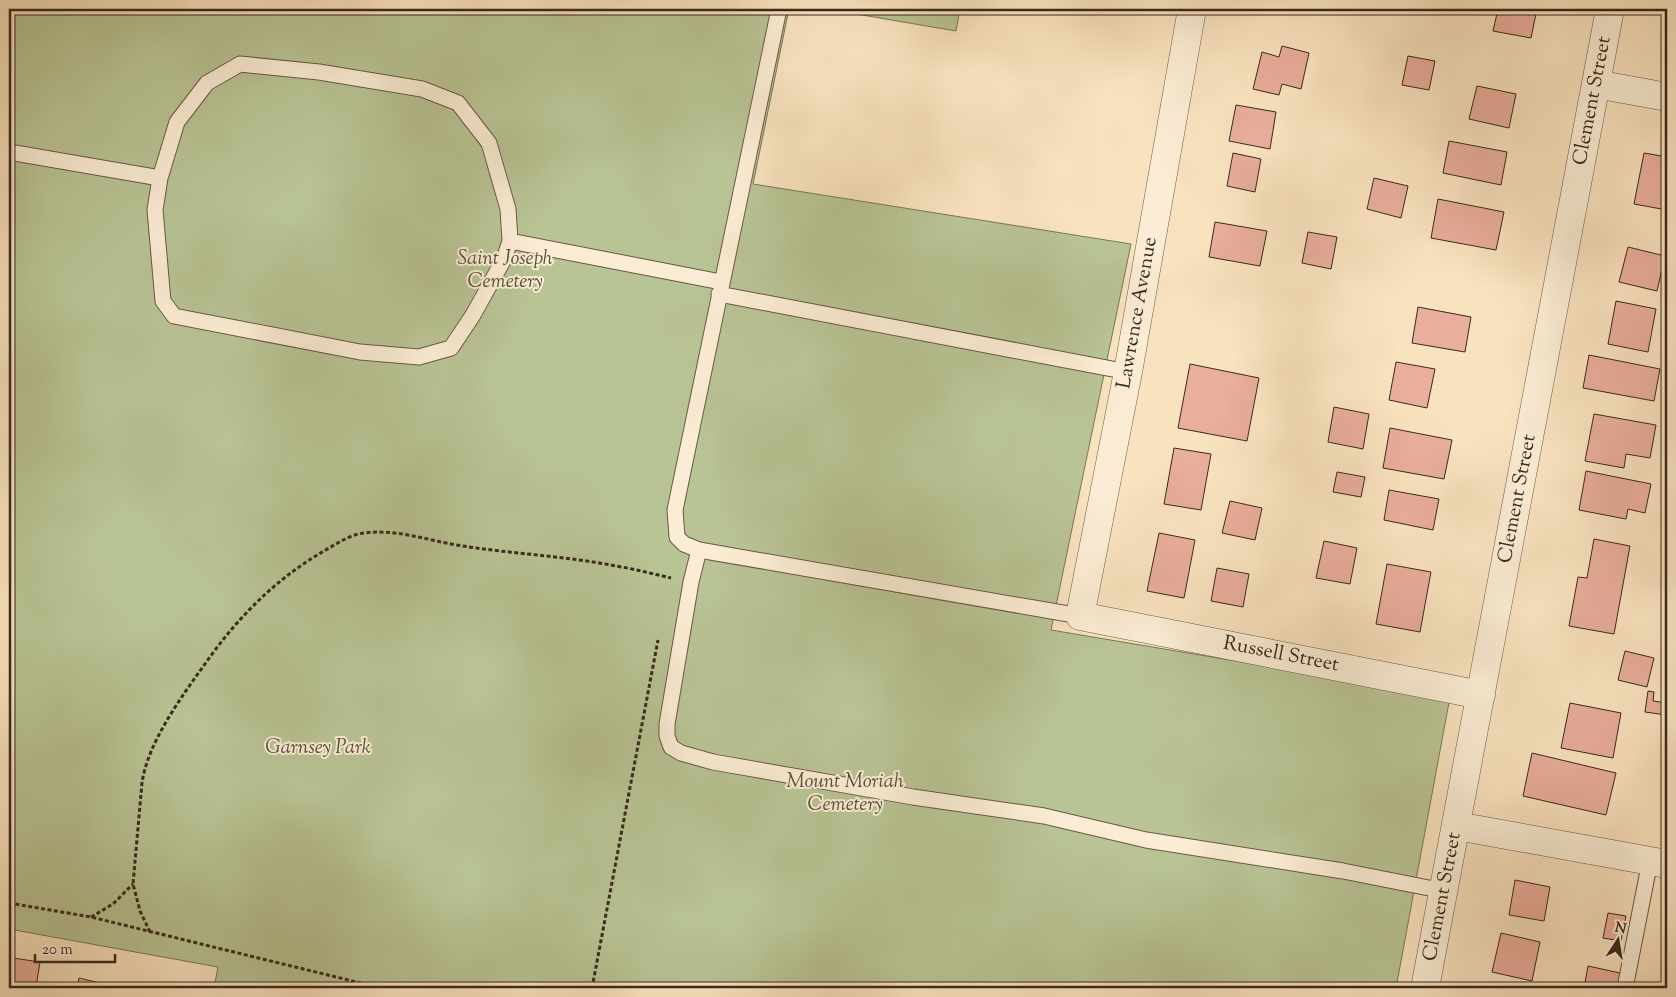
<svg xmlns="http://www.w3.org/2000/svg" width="1676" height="997" font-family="'Sorts Mill Goudy',serif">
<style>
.green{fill:#b9c495;stroke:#797659}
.building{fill:#e9ae9c;stroke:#39291d}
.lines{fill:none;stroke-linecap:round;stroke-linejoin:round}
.lane-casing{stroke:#695846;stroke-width:17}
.street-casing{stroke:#695846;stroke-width:29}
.path{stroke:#39291d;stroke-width:3;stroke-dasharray:4 2.5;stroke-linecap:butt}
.lane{stroke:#fbedd5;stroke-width:15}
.street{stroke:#fbedd5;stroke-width:28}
.labels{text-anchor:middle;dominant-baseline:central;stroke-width:4;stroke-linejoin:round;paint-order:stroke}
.street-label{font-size:20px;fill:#39291d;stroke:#fbedd5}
.park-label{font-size:20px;font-style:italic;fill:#59503b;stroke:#fbedd5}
</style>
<rect width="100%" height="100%" fill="#f9e3bf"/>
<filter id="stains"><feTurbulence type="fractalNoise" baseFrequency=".004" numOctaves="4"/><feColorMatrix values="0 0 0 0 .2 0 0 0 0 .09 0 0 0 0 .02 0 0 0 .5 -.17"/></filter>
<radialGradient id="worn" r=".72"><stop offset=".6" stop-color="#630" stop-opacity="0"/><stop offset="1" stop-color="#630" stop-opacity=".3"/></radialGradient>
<path class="green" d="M9,9H789L753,184L1131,244L1051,630L1450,697L1396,988H214L218,967L9,929Z
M827,9H960L956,31Z"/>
<path class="building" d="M1498,9H1537L1531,38L1493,31Z
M1282,46L1309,53L1301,89L1282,84L1279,95L1253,89L1262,52L1279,57Z
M1408,56L1435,61L1429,90L1402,85Z
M1477,86L1516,94L1509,128L1469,119Z
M1236,105L1276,112L1270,149L1229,141Z
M1449,141L1507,152L1501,185L1443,173Z
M1233,153L1261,159L1255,192L1227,186Z
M1644,153L1667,157V210L1634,204Z
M1374,178L1408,186L1401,218L1367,209Z
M1438,199L1504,212L1496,250L1431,238Z
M1215,222L1267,231L1260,266L1209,257Z
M1308,232L1337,237L1331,269L1302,263Z
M1628,247L1665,256L1657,291L1619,282Z
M1616,301L1656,309L1648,352L1608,344Z
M1418,307L1471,317L1465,352L1412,343Z
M1589,355L1660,369L1654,401L1583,388Z
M1396,362L1435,369L1427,408L1389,400Z
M1190,364L1259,378L1247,441L1178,428Z
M1334,407L1369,414L1363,449L1328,442Z
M1594,414L1656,425L1650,458L1626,454L1624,468L1585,461Z
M1390,428L1452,440L1444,479L1383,468Z
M1174,448L1211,454L1201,510L1164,504Z
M1586,471L1651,484L1645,513L1628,509L1626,519L1579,510Z
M1337,472L1365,477L1361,497L1333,492Z
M1389,490L1439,499L1433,530L1384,520Z
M1230,501L1262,508L1255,540L1222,533Z
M1667,506V537L1662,536Z
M1159,533L1195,540L1184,598L1147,591Z
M1594,539L1630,546L1614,634L1569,626L1578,577L1587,578Z
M1324,541L1357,548L1350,584L1316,578Z
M1387,564L1431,572L1420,632L1376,624Z
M1217,568L1249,574L1243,607L1211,601Z
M1625,651L1654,658L1647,687L1618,680Z
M1648,691L1654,692L1653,701L1667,703L1666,715L1645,712Z
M1570,703L1621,713L1613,758L1561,748Z
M1532,753L1616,773L1606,815L1523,796Z
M1515,880L1550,887L1544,921L1509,915Z
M1608,913L1626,916L1621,941L1603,938Z
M1501,933L1540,942L1532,981L1492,972Z
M1665,955H1667V973L1662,972Z
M13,958L40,962L36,987L9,982Z
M1588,966L1620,973L1617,988H1584Z
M79,978L121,988H77Z"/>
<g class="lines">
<g class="lane-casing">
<path id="lane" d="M779,9L675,510L677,537L684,544L699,550L1080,616
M240,64L319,72L422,89L458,103L489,143L508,209L510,241L504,259L473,315L451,348L419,357L360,352L174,316L163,301L155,210L160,178L177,122L207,83Z
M9,152L160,178
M510,241L721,282
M719,294L1128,372
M699,550L691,582L667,724V736L671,747L681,753L713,762L913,797L1044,816L1146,840L1343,871L1444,891
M1625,988L1650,861"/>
</g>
<g class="street-casing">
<path id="street" d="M1192,9L1128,372L1080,616L1481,695
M1596,84L1667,97
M1457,826L1667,864
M1425,988L1610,9"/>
</g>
<path class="path" d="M9,903L91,917L381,988
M91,917L113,904L133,884
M150,932L140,911L133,884L142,783C148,741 183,695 207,661C239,616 277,578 324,551C334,545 347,537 358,534C394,527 428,541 463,546C513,554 566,556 616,566C635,569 653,574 671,578
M592,988L658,640"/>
<use href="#lane" class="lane"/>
<use href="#street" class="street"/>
</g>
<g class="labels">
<g class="street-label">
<text transform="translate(1593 101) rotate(-79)">Clement Street</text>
<text transform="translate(1138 313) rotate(-80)">Lawrence Avenue</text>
<text transform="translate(1518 499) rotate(-79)">Clement Street</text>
<text transform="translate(1281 655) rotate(11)">Russell Street</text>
<text transform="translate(1443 897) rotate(-79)">Clement Street</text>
</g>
<g class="park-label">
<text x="505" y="259">Saint Joseph<tspan x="505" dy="23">Cemetery</tspan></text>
<text x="318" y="748">Garnsey Park</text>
<text x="845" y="782">Mount Moriah<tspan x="845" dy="23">Cemetery</tspan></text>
</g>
</g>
<rect width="1676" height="997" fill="none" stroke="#f9e3bf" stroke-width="30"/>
<rect x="10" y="10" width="1656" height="977" fill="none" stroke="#39291d" stroke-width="2.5"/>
<rect x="15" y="15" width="1646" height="967" fill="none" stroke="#39291d"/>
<g transform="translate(1618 940) rotate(12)" stroke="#fbedd5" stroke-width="4" paint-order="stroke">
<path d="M0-4L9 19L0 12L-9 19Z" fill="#39291d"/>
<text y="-8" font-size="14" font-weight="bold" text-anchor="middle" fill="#39291d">N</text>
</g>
<path d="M35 954v8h80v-8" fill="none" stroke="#39291d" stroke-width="2.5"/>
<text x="42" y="954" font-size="15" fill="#39291d" stroke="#fbedd5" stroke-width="4" paint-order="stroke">20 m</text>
<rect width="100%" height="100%" filter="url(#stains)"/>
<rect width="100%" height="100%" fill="url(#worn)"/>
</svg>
